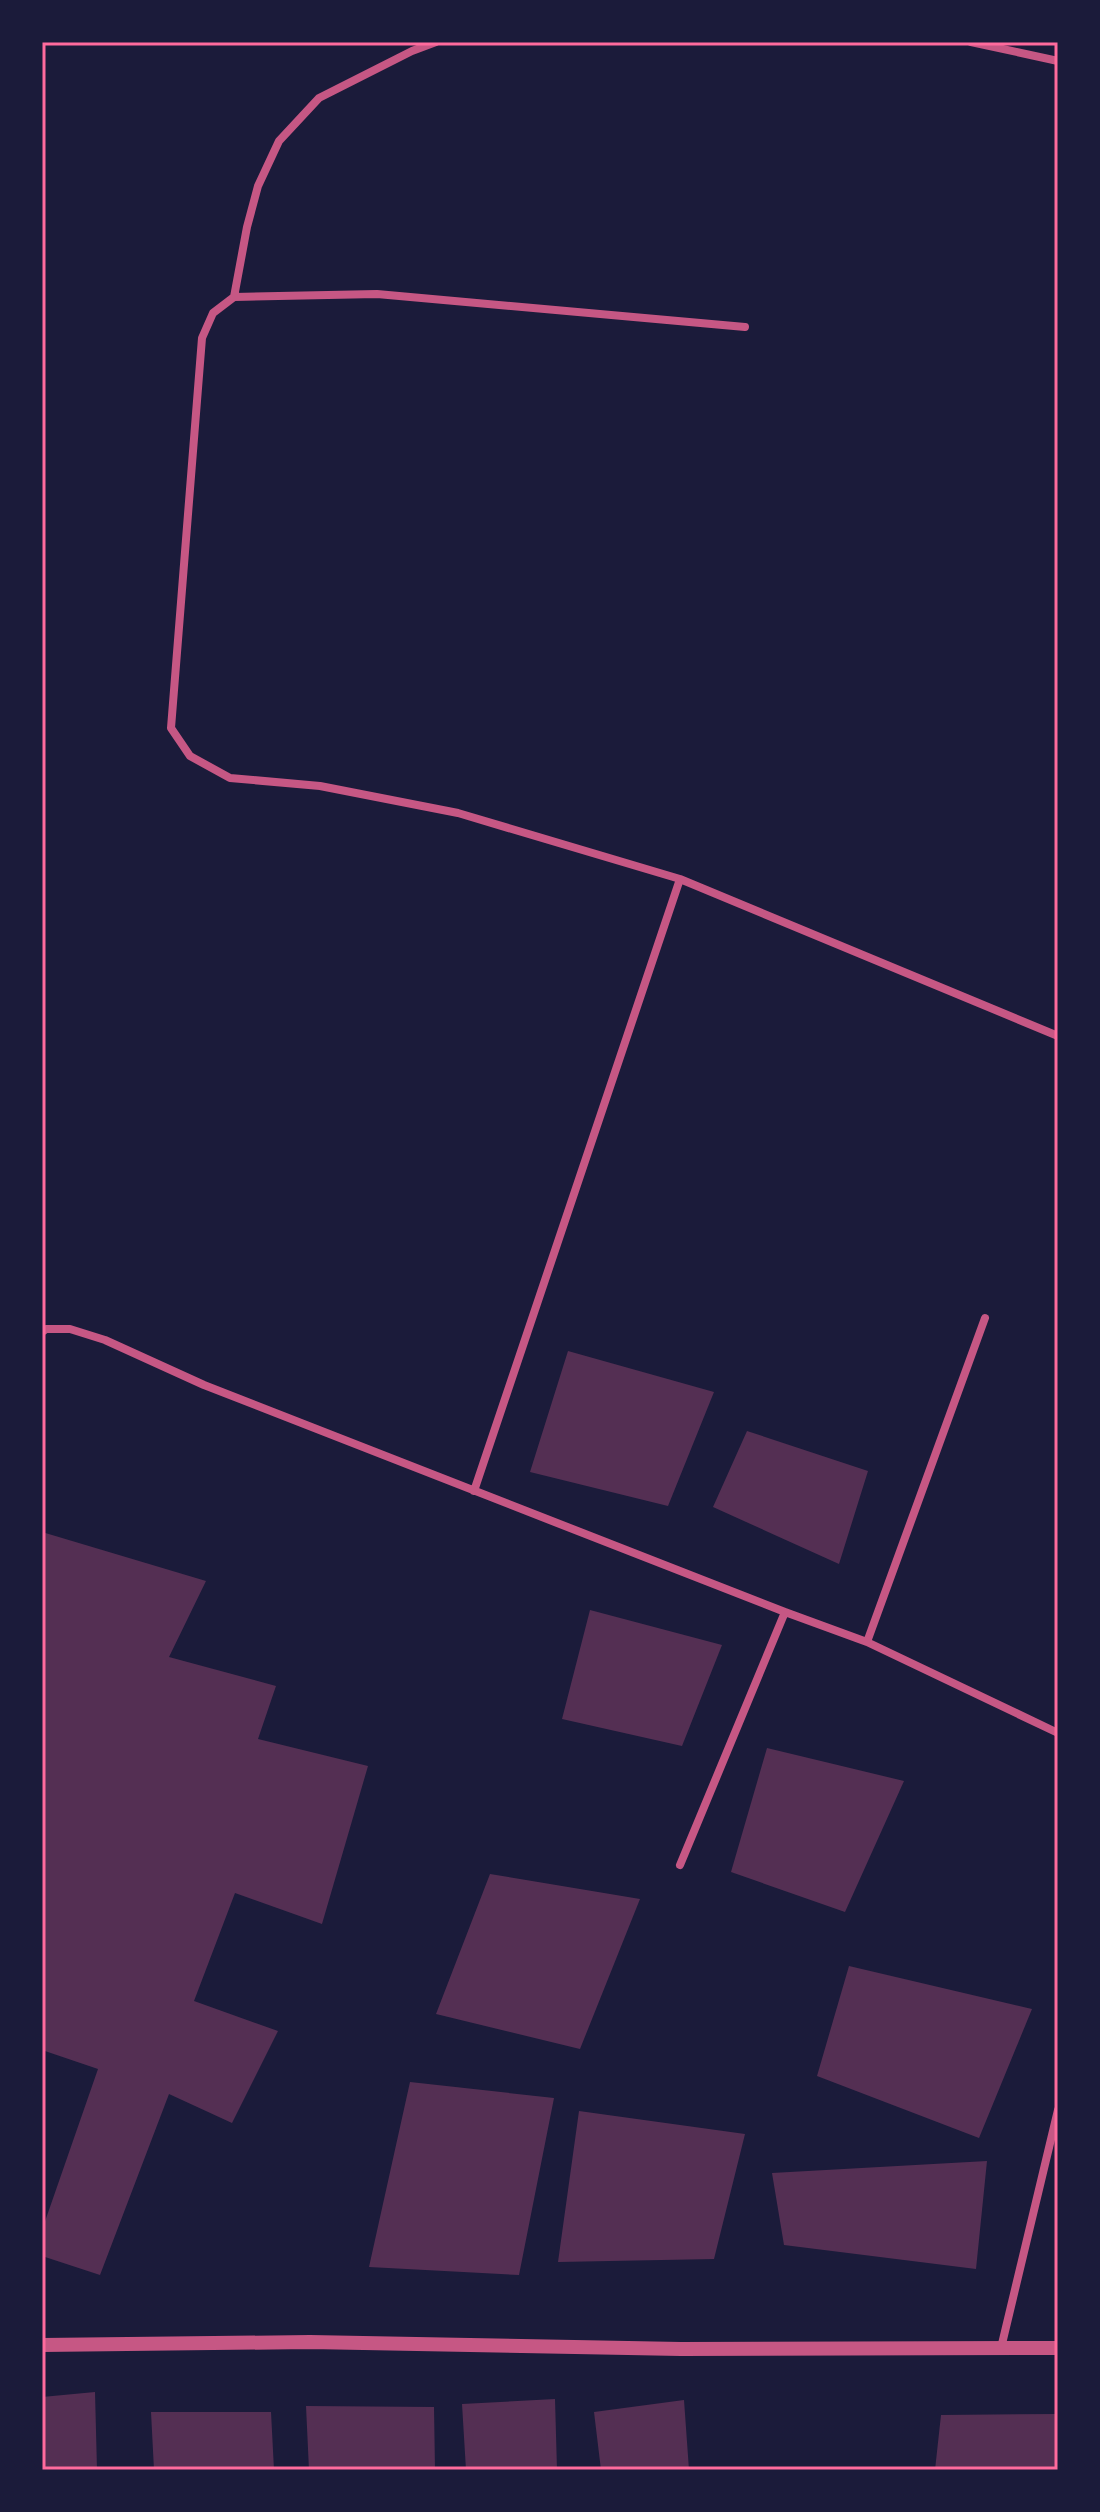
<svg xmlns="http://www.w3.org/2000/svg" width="1100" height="2512" font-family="Signika,sans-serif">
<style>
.building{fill:#542f53}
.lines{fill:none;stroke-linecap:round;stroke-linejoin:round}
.minor{stroke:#c65784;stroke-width:8}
.tertiary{stroke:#c65784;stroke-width:14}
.neatline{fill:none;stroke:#ff6b9d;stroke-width:3}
</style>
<rect width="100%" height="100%" fill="#1b1b3a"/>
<path class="building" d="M568,1351L714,1392L668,1506L530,1472Z
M747,1431L868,1471L839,1564L713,1507Z
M42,1532L206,1581L169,1657L276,1686L258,1739L368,1766L322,1924L235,1893L194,2001L278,2031L232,2123L169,2094L100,2275L42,2256V2230L98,2069L42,2050Z
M590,1610L722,1645L682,1746L562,1719Z
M767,1748L904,1781L845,1912L731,1872Z
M490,1874L640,1899L580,2049L436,2014Z
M849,1966L1032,2009L979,2138L817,2076Z
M410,2082L554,2098L519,2275L369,2267Z
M579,2111L745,2134L714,2259L558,2262Z
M987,2161L976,2269L784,2245L772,2173Z
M95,2392L97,2470H42V2397Z
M555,2399L557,2470H466L462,2404Z
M684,2400L689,2470H601L594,2412Z
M306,2406L434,2407L435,2470H309Z
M151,2412H271L274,2470H154Z
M1058,2414V2470H935L941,2415Z"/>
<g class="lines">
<path class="minor" d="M971,42L1058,61
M234,297L247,227L258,186L279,141L319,98L412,51L436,42
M745,327L377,294L234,297L213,313L202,338L171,728L190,756L230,778L320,786L458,813L680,879L1058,1036
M42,1332L46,1329H70L105,1340L204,1385L785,1612L867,1642L1058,1733
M474,1491L680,879
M867,1642L985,1318
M680,1865L785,1612
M1001,2348L1058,2110"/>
<path class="tertiary" d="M42,2345L310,2342L681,2349L1058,2348"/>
</g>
<rect width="1100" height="2512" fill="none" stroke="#1b1b3a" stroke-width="88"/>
<rect x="44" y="44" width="1012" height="2424" class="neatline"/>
</svg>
